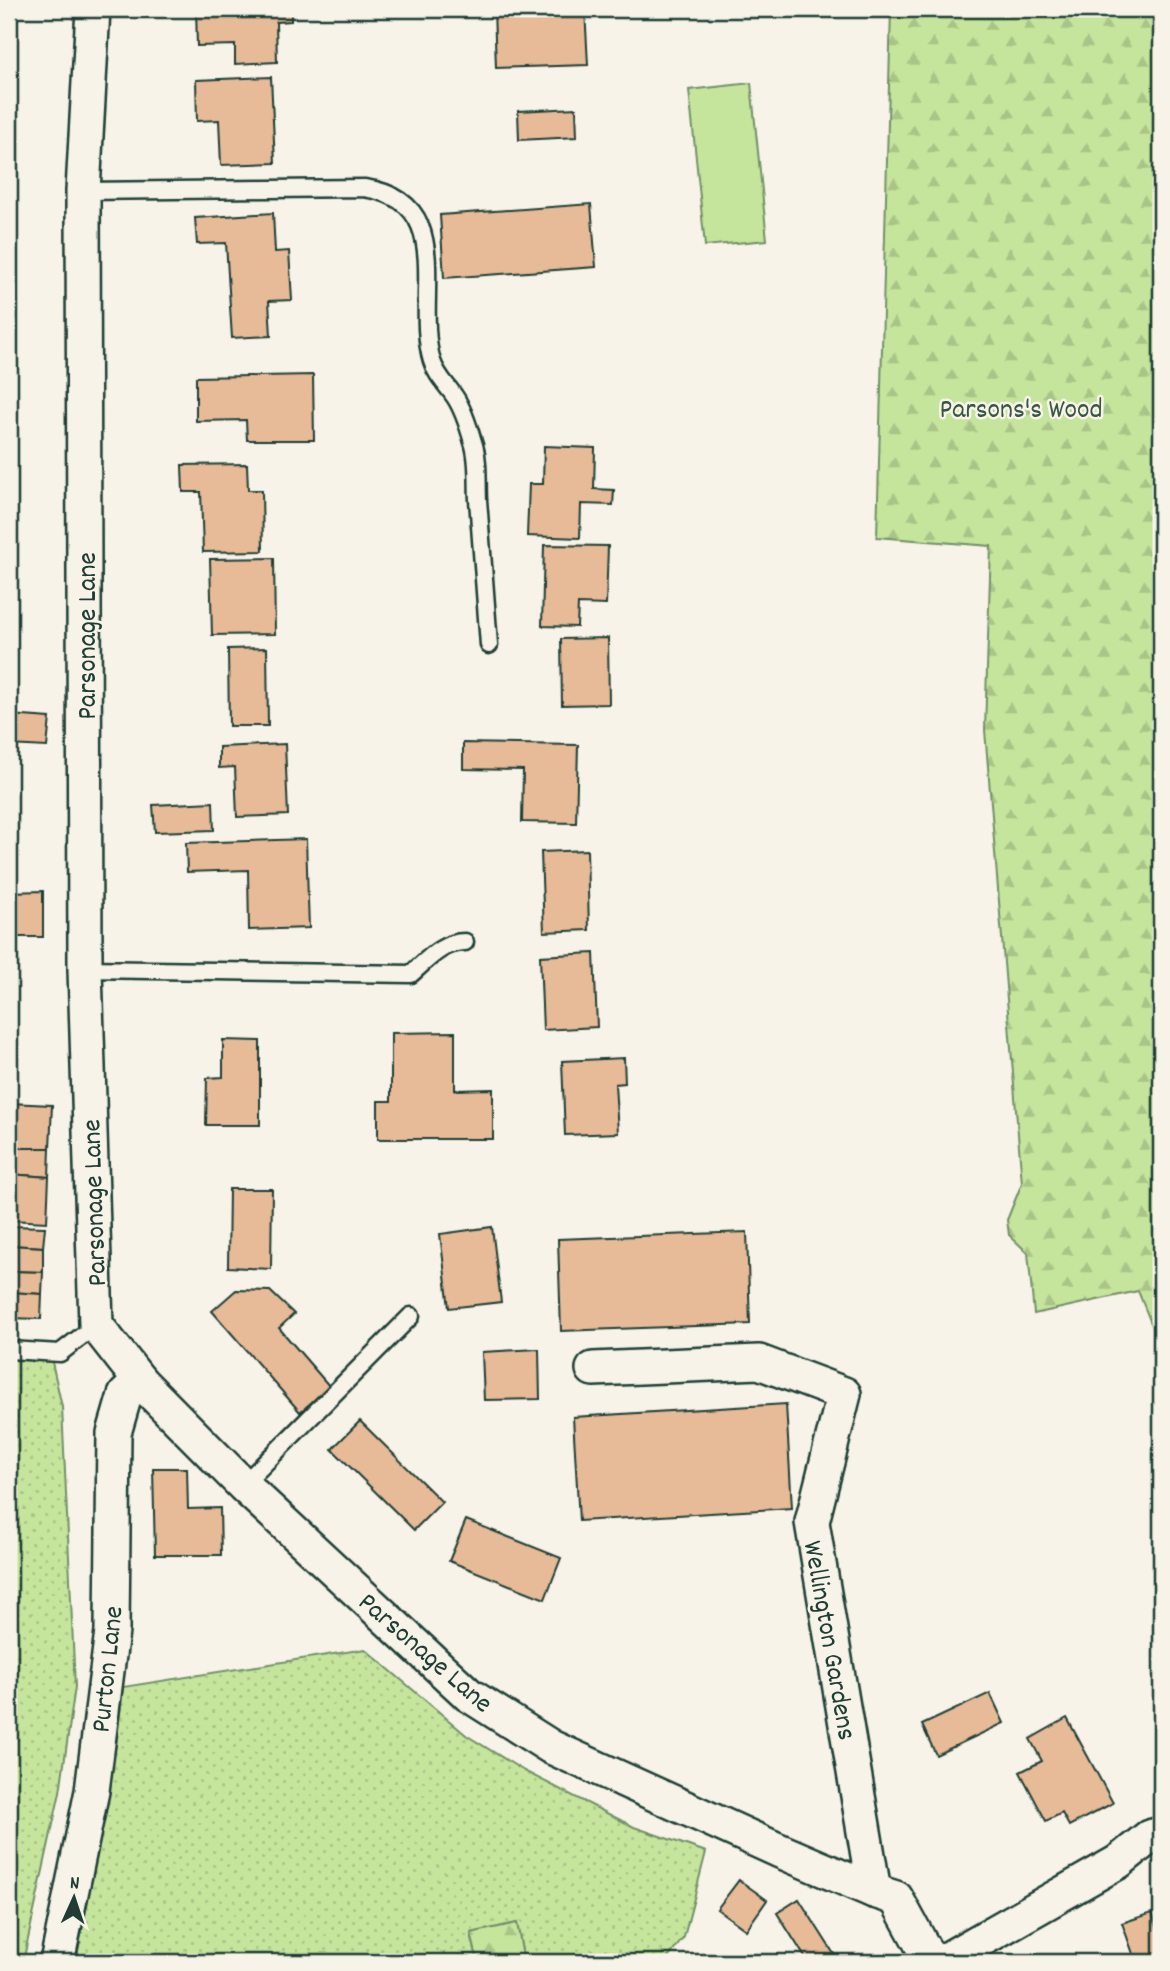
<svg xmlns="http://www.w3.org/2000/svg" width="1170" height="1971" viewBox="0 0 1170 1971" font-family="Dekko,sans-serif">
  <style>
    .grass { fill: url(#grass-dots); stroke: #729068; stroke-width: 2 }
    .forest { fill: url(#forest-firs); stroke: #729068; stroke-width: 2 }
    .garden { fill: #c5e49c; stroke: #729068; stroke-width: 2 }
    .building { fill: #e7bb97; stroke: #1f3d34; stroke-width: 2 }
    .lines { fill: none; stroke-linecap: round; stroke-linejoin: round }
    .service-casing { stroke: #1f3d34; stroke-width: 21 }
    .minor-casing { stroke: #1f3d34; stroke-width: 38 }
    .service { stroke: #f7f3e8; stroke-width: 16 }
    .minor { stroke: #f7f3e8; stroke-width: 33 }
    .labels { text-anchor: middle; stroke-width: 5; stroke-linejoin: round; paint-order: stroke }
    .park-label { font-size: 28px; fill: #385644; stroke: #f7f3e8 }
    .street-label { font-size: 28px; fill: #1f3d34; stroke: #f7f3e8 }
  </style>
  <defs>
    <pattern id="grass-dots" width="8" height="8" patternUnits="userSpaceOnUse" patternTransform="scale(1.75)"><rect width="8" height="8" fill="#c5e49c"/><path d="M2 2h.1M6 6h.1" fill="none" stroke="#a9c487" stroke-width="1.8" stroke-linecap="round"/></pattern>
    <pattern id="forest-firs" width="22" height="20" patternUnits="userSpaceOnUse" patternTransform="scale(1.75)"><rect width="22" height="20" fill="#c5e49c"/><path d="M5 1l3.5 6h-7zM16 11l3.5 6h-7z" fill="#a9c487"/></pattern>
  </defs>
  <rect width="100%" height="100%" fill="#f7f3e8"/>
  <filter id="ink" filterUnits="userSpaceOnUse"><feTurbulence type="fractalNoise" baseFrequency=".0143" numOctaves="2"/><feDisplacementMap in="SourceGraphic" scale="14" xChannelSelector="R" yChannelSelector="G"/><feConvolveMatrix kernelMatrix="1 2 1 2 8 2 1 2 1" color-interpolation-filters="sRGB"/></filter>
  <g filter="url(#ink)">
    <!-- grass -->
    <g class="grass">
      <polygon points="50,1353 62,1407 75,1687 60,1792 23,1962 9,1962 9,1360"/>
      <polygon points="365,1649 466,1735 524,1771 634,1827 706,1852 684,1937 665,1962 524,1962 517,1923 471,1933 478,1962 76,1962 117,1739 123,1687"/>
    </g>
    <!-- forest -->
    <g class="forest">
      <polygon points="891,9 1161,9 1161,1348 1138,1291 1034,1314 1028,1253 1009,1235 1007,1220 1022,1183 985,730 991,546 877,537"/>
      <polygon points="517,1923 524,1962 478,1962 471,1933"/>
    </g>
    <!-- garden -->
    <polygon class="garden" points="751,83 767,240 705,246 689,90"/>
    <!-- building -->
    <g class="building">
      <polygon points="196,9 291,9 291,21 276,22 277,62 235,64 235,45 197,46"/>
      <polygon points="494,9 585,9 588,65 496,68"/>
      <polygon points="271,77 275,163 221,165 219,120 197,121 196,80"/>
      <polygon points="576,108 577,137 519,140 518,111"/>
      <polygon points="591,204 596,267 444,278 440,215"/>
      <polygon points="273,213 275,252 289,251 292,300 269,301 271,336 232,338 226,243 197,244 195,218"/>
      <polygon points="313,375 314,440 247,440 246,420 196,421 196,377"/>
      <polygon points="544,446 595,448 594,489 614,490 613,505 581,504 580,538 527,536 529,484 543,484"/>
      <polygon points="247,464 248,490 262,490 263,551 203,552 201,492 183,492 182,465"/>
      <polygon points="544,545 608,546 606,605 578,604 577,627 542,626"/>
      <polygon points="274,558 275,634 212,635 210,559"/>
      <polygon points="9,594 12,594 9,645"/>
      <polygon points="608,638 609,704 562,705 561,639"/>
      <polygon points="267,648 268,726 229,726 228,649"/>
      <polygon points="9,715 50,718 47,747 9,745"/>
      <polygon points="463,743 578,745 576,823 522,822 523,770 463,769"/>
      <polygon points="285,744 288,815 237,817 235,767 219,768 219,747"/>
      <polygon points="213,802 214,830 155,832 153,805"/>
      <polygon points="306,839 309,928 249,930 248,870 187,872 186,843"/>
      <polygon points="587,850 589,930 544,932 541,852"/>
      <polygon points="43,891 43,937 9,937 9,892"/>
      <polygon points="594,953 597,1027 543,1030 540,956"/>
      <polygon points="455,1032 455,1090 493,1089 493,1139 378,1139 378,1101 391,1101 391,1033"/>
      <polygon points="223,1040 260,1041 260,1125 206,1125 207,1078 223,1077"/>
      <polygon points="624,1058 625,1083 615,1084 618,1133 565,1135 562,1061"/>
      <polygon points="9,1103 52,1105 50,1148 9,1148"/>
      <polygon points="9,1148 50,1148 49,1177 9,1174"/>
      <polygon points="9,1174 49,1177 47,1222 9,1220"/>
      <polygon points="229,1189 272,1189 271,1269 228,1267"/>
      <polygon points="9,1226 45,1227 43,1247 9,1245"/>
      <polygon points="492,1227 501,1302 449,1308 440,1234"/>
      <polygon points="747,1232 750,1324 561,1331 558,1239"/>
      <polygon points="9,1245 43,1247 43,1272 9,1271"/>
      <polygon points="9,1271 43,1272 42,1294 9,1292"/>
      <polygon points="236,1290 270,1291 294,1314 279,1328 330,1387 300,1412 212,1311"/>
      <polygon points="9,1292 42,1294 41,1319 9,1318"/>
      <polygon points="539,1349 540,1399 484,1400 482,1352"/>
      <polygon points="786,1404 792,1508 579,1521 573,1417"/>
      <polygon points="360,1421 442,1502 414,1530 332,1449"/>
      <polygon points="153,1468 187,1468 188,1509 220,1508 221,1555 155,1555"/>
      <polygon points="466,1520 561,1558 545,1599 449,1561"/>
      <polygon points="990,1693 1004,1723 936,1755 922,1725"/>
      <polygon points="1067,1718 1113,1803 1069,1826 1062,1813 1046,1821 1020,1772 1042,1761 1030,1739"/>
      <polygon points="739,1880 767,1900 746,1930 717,1909"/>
      <polygon points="799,1899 839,1962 808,1962 777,1913"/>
      <polygon points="1152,1913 1161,1939 1161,1962 1136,1962 1122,1923"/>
    </g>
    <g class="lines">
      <!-- service casing -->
      <g class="service-casing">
        <g id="service">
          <path d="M83,191L364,188C459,201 413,299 432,361C436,375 447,385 455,397C463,409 469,428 473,442C479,459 477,482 478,500C482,548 485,596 489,645"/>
          <path d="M85,969L411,974C427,960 442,942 465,942"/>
          <polyline points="9,1350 60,1353 96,1325"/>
          <polyline points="243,1485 411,1316"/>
        </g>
      </g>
      <!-- minor casing -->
      <g class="minor-casing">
        <g id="minor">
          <polyline points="93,9 83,191 85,969 96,1325 140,1381 243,1485 469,1695 551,1747 778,1850 874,1891 896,1898 931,1962"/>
          <polyline points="593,1369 759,1362 844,1394 812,1522 874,1891"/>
          <polyline points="57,1962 92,1791 112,1631 114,1433 125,1395 140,1381"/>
          <polyline points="942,1962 1118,1862 1149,1837 1161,1834"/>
        </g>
      </g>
      <!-- service -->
      <use href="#service" class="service"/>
      <!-- minor -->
      <use href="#minor" class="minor"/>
    </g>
  </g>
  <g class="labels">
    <!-- park labels -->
    <g class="park-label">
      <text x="1021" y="417">Parsons's Wood</text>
    </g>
    <!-- street labels -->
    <g class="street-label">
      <text transform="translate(85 636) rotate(-90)" y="10">Parsonage Lane</text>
      <text transform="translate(92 1203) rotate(-92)" y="10">Parsonage Lane</text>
      <text transform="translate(832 1640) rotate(80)" y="10">Wellington Gardens</text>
      <text transform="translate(427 1651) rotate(41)" y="10">Parsonage Lane</text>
      <text transform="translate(105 1669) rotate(-84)" y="10">Purton Lane</text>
    </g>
  </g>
  <!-- margin -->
  <rect width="1170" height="1971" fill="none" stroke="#f7f3e8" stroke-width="35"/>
  <rect x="18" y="18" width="1135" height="1936" fill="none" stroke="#1f3d34" stroke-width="2.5" filter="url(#ink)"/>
  <!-- north arrow -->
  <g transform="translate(74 1898) rotate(3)" stroke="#f7f3e8" stroke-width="5" paint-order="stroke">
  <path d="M0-5L12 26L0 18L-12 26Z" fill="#1f3d34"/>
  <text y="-10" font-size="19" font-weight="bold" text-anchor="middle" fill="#1f3d34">N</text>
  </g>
</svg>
